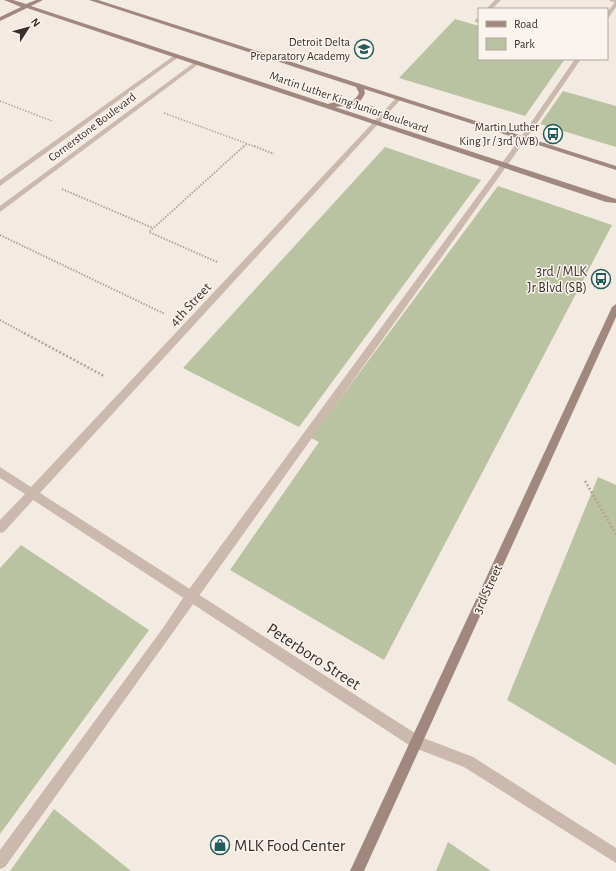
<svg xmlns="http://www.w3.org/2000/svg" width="616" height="871" viewBox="0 0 616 871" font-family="'Alegreya Sans',sans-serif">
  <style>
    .green { fill: #bac3a1 }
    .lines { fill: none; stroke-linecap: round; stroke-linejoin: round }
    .path-far2 { stroke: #b8a397; stroke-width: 1.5; stroke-dasharray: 1.5 1.5; stroke-linecap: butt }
    .path-far1 { stroke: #b8a397; stroke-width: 2; stroke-dasharray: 1.5 1.5; stroke-linecap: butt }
    .path { stroke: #b8a397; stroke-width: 2.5; stroke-dasharray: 2 2; stroke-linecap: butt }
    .lane { fill: #ccb9ad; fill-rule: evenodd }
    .street { fill: #ccb9ad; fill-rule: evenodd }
    .secondary { fill: #a0887e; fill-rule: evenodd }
    .labels { text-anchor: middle; stroke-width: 3; stroke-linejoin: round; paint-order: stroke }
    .far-poi-label { font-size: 12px; fill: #3a2f2c; stroke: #fbf4ee; text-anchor: end }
    .far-street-label { font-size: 12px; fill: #3a2f2c; stroke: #fbf4ee }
    .poi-label { font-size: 14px; fill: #3a2f2c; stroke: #fbf4ee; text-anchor: end }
    .street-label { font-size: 14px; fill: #3a2f2c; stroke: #fbf4ee }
    .near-street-label { font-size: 17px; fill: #3a2f2c; stroke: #fbf4ee }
    .near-poi-label { font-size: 17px; fill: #3a2f2c; stroke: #fbf4ee; text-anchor: start }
  </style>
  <rect width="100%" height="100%" fill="#f3eae2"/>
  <!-- green -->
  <g class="green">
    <polygon points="455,19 479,26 479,59 565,59 525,116 399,78"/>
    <polygon points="563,91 616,106 616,147 540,124"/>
    <polygon points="385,147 481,180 299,427 183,368"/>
    <polygon points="498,186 612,225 384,660 230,570 319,442 311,438"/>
    <polygon points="598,477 616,485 616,765 507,700"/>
    <polygon points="21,545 149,630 0,834 0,568"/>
    <polygon points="54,809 131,871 10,871"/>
    <polygon points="448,842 491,871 436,871"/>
  </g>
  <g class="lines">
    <!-- path-far2 -->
    <g class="path-far2">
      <polyline points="0,101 52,121"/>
      <polyline points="164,113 256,147"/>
      <polyline points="243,147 247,144"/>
    </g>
    <!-- path-far1 -->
    <g class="path-far1">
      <polyline points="254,146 274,154"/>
      <polyline points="62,189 153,228"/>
      <polyline points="0,235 165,314"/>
      <polyline points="217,262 149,232 244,146"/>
      <polyline points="0,320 26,334"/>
    </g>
    <!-- path -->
    <g class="path">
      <polyline points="24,333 104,376"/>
      <polyline points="585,481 616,534"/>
    </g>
    <!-- lane -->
    <g class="lane">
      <polygon points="616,1 616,7 609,17 607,18 607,12"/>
      <polygon points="575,59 581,59 526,139 5,867 0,869 0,850 163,628 187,592 521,137"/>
    </g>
    <!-- street -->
    <g class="street">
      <polygon points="495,0 501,0 492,9 486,9"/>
      <polygon points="609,0 616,0 616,3 610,1"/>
      <polygon points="479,17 479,22 475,22 475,20"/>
      <polygon points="175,55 180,56 0,186 0,180"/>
      <polygon points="195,62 200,63 0,212 0,206"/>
      <polygon points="397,97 402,98 40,493 421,737 473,757 616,848 616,863 464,767 412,747 33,500 4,532 0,533 0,520 25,494 0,478 0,467 31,487"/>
    </g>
    <!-- secondary -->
    <g class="secondary">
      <path d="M4,0H13L26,4L36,0H43L31,6L328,104C340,99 353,107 359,93L356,87L89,0H98L616,166V170L364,89L365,93C359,108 349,105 335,107L616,199V203L606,202L27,8L0,21V17L21,7Z"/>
      <polygon points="616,304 616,317 364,871 350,871 612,307"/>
    </g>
  </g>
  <!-- icons -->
  <defs>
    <g id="school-ring" transform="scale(1)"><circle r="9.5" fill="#fbf4ee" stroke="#215c5c" stroke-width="1.5"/><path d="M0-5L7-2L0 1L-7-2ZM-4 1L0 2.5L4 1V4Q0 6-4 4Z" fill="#215c5c"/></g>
    <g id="bus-ring" transform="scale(1)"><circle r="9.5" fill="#fbf4ee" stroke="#215c5c" stroke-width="1.5"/><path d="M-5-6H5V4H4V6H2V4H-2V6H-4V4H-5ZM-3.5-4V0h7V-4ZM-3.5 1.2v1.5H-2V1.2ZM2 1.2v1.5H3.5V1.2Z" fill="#215c5c"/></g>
    <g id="shop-ring" transform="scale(1)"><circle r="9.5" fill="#fbf4ee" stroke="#215c5c" stroke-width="1.5"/><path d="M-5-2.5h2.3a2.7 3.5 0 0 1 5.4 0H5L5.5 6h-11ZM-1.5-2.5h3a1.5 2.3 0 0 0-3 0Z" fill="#215c5c"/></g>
  </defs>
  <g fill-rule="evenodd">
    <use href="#school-ring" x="364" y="49"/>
    <use href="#bus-ring" x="553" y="134"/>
    <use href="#bus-ring" x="601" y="279"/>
    <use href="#shop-ring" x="220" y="845"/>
  </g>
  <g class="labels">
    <!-- far-poi labels -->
    <g class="far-poi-label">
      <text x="350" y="46">Detroit Delta<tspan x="350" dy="14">Preparatory Academy</tspan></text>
      <text x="539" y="131">Martin Luther<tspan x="539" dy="14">King Jr / 3rd (WB)</tspan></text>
    </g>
    <!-- far-street labels -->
    <g class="far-street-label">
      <text transform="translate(349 102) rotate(19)" y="4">Martin Luther King Junior Boulevard</text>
      <text transform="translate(92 127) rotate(-37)" y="4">Cornerstone Boulevard</text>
    </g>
    <!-- poi labels -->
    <g class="poi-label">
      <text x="587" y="276">3rd / MLK<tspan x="587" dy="16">Jr Blvd (SB)</tspan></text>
    </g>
    <!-- street labels -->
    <g class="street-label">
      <text transform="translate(190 304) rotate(-47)" y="5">4th Street</text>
      <text transform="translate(487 589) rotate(-65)" y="5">3rd Street</text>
    </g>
    <!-- near-street labels -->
    <g class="near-street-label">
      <text transform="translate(314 656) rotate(33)" y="6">Peterboro Street</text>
    </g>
    <!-- near-poi labels -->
    <g class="near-poi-label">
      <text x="234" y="851">MLK Food Center</text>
    </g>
  </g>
  <!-- legend -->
  <rect x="478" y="8" width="130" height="52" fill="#fbf4ee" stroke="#aea5a0"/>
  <rect x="486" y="21" width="20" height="6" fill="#a0887e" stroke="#aea5a0"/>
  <text x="514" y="28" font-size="12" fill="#3a2f2c">Road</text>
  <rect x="486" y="38" width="20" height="12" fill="#bac3a1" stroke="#aea5a0"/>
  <text x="514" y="48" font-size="12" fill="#3a2f2c">Park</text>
  <!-- north arrow -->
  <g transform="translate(28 28) rotate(54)" stroke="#fbf4ee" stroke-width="3" paint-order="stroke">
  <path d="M0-3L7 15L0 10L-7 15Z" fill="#3a2f2c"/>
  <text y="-6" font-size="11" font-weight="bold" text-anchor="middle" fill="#3a2f2c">N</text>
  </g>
</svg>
